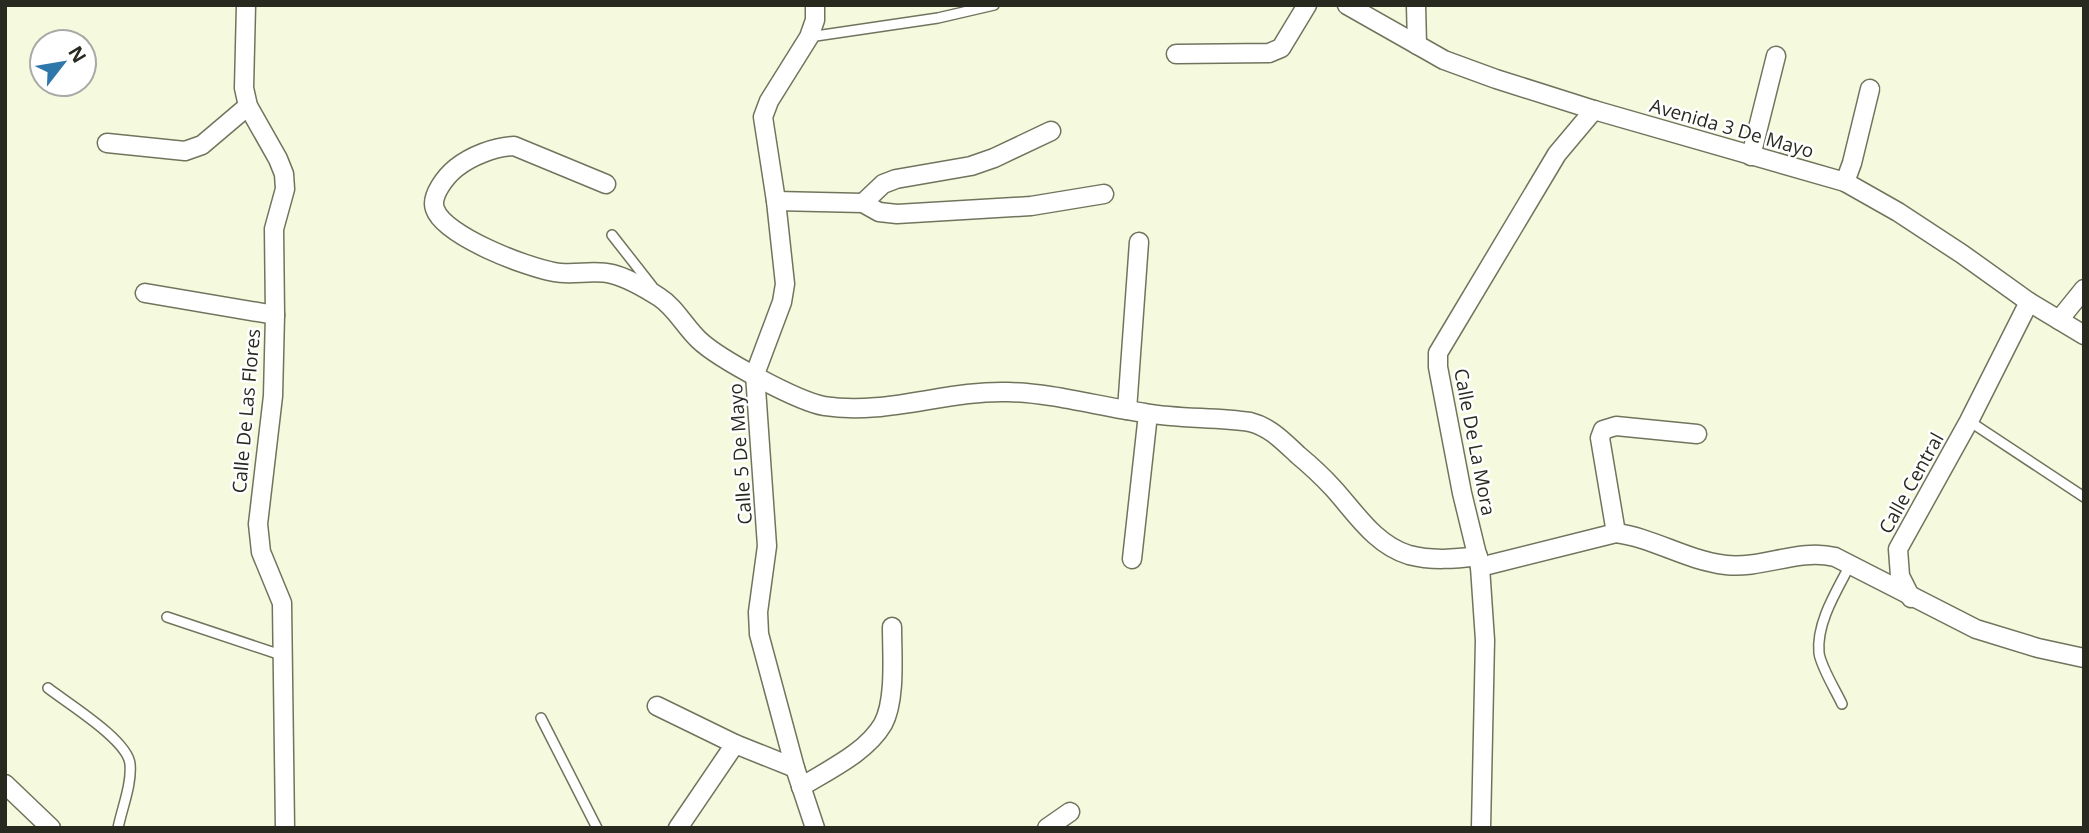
<svg xmlns="http://www.w3.org/2000/svg" width="2089" height="833" viewBox="0 0 2089 833" font-family="'Open Sans',sans-serif">
  <style>
    .lines { fill: none; stroke-linecap: round; stroke-linejoin: round }
    .service-casing { stroke: #71745d; stroke-width: 12 }
    .minor-casing { stroke: #71745d; stroke-width: 21 }
    .service { stroke: #fff; stroke-width: 9 }
    .minor { stroke: #fff; stroke-width: 18 }
    .labels { text-anchor: middle; stroke-width: 5; stroke-linejoin: round; paint-order: stroke }
    .street-label { font-size: 19px; fill: #282a20; stroke: #fff }
  </style>
  <rect width="100%" height="100%" fill="#f5f9de"/>
  <g class="lines">
    <!-- service casing -->
    <g class="service-casing">
      <g id="service">
        <polyline points="809,37 938,18 994,5"/>
        <polyline points="612,235 652,286"/>
        <polyline points="1969,421 2084,497"/>
        <polyline points="167,617 281,655"/>
        <path d="M48,688C67,703 128,740 130,764C132,784 122,808 118,828"/>
        <path d="M1842,704C1836,691 1821,667 1819,653C1816,623 1837,590 1850,565"/>
        <polyline points="541,718 597,828"/>
      </g>
    </g>
    <!-- minor casing -->
    <g class="minor-casing">
      <g id="minor">
        <polyline points="246,5 244,88 248,106 278,159 284,174 285,189 274,229 275,315 273,396 258,524 261,552 282,603 285,828"/>
        <polyline points="1347,5 1444,60 1496,79 1594,110 1845,182 1898,212 1962,254 2029,302 2084,335"/>
        <polyline points="1416,5 1417,45"/>
        <polyline points="1176,54 1269,53 1281,48 1307,5"/>
        <polyline points="107,143 185,151 202,145 248,106"/>
        <polyline points="1751,156 1776,56"/>
        <polyline points="1845,182 1852,163 1870,89"/>
        <path d="M606,184L514,146C494,147 471,156 456,168C446,176 430,196 435,209C444,236 526,267 554,272C573,276 593,269 612,274C628,278 645,288 659,297C675,307 685,327 699,340C719,359 797,401 824,406C885,416 947,390 1008,392C1053,393 1101,407 1145,413C1179,419 1215,417 1250,422C1270,427 1283,441 1298,455C1310,465 1322,476 1333,488C1355,512 1375,545 1409,555C1432,561 1455,559 1478,556"/>
        <polyline points="776,201 863,203 879,212 897,214 1031,206 1104,194"/>
        <polyline points="863,203 883,184 896,179 971,166 994,158 1051,131"/>
        <polyline points="145,293 275,315"/>
        <polyline points="2059,320 2084,289"/>
        <polyline points="1127,410 1139,242"/>
        <polyline points="1616,533 1600,438 1603,430 1616,426 1697,434"/>
        <polyline points="1132,559 1148,414"/>
        <path d="M1480,567L1616,533C1654,538 1685,560 1726,565C1763,569 1799,548 1835,557L1976,629L2038,648L2084,658"/>
        <polyline points="1911,598 1900,576 1898,549 1969,421 2029,302"/>
        <polyline points="657,706 735,744 795,768"/>
        <polyline points="5,784 51,828"/>
        <path d="M801,787C828,770 866,753 883,724C896,700 892,654 892,627"/>
        <polyline points="678,828 735,744"/>
        <polyline points="815,828 795,768 759,634 758,612 767,546 755,374 782,302 785,284 776,201 763,117 769,101 809,37 815,20 815,5"/>
        <polyline points="1047,828 1070,812"/>
        <polyline points="1481,828 1485,640 1480,567 1462,493 1438,367 1438,353 1557,154 1594,110"/>
      </g>
    </g>
    <!-- service -->
    <use href="#service" class="service"/>
    <!-- minor -->
    <use href="#minor" class="minor"/>
  </g>
  <g class="labels">
    <!-- street labels -->
    <g class="street-label">
      <text transform="translate(1732 128) rotate(16)" y="7">Avenida 3 De Mayo</text>
      <text transform="translate(246 411) rotate(-85)" y="7">Calle De Las Flores</text>
      <text transform="translate(1475 442) rotate(79)" y="7">Calle De La Mora</text>
      <text transform="translate(740 454) rotate(-94)" y="7">Calle 5 De Mayo</text>
      <text transform="translate(1911 483) rotate(-61)" y="7">Calle Central</text>
    </g>
  </g>
  <!-- border -->
  <rect width="2089" height="833" fill="none" stroke="#282a20" stroke-width="14"/>
  <!-- north arrow -->
  <g transform="translate(63 63) rotate(59)"><circle r="33" fill="#ffffff" stroke="#a9aaa6" stroke-width="2"/>
  <path d="M0-5L12 26L0 18L-12 26Z" fill="#2d77aa"/>
  <text y="-10" font-size="19" font-weight="bold" text-anchor="middle" fill="#282a20">N</text>
  </g>
</svg>
